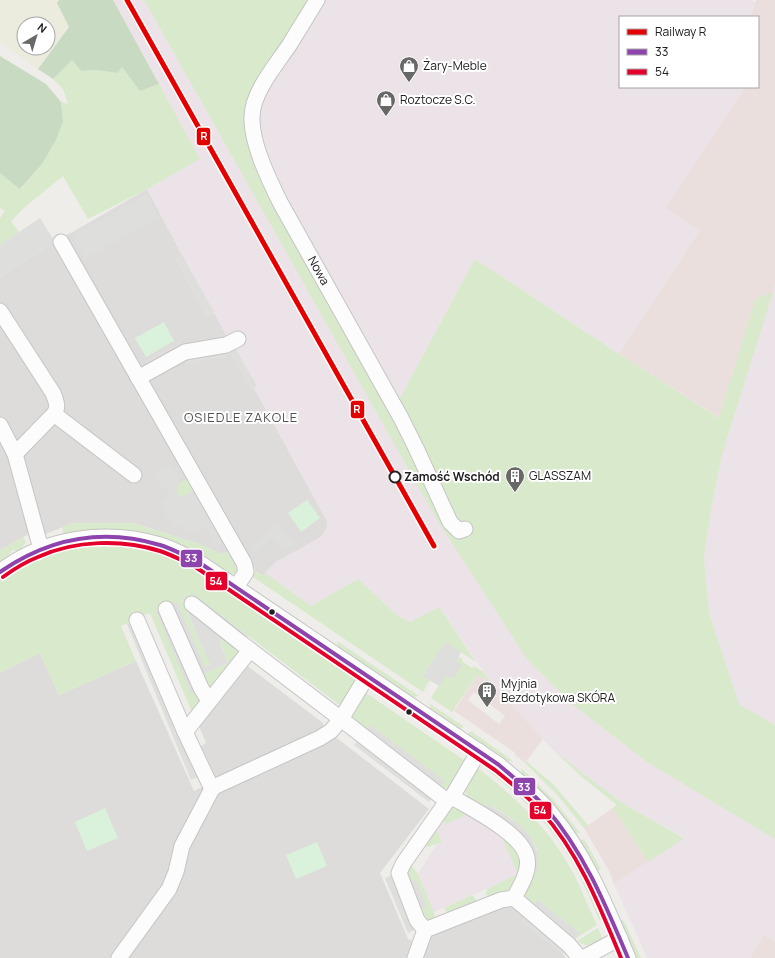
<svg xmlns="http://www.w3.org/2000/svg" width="775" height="958" viewBox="0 0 775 958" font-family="Manrope,sans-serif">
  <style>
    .residential { fill: #dddcdb }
    .commercial { fill: #ebdfdd; fill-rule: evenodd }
    .industrial { fill: #ebe3e7 }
    .farmland { fill: #ebecde; fill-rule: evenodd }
    .grass { fill: #d9e9cc }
    .forest { fill: #c9dac2 }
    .park { fill: #daf1dc }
    .parking { fill: #dededc }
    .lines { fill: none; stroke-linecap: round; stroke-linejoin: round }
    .minor-casing { stroke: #c5c5c4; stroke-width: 17 }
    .minor { stroke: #fcfcfc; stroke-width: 15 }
    .bus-1-casing { stroke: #fff; stroke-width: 7 }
    .bus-2-casing { stroke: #fff; stroke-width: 7 }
    .bus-1 { stroke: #8e44ad; stroke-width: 4 }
    .bus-2 { stroke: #e4002b; stroke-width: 4 }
    .rail-1-casing { stroke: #fff; stroke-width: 8 }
    .rail-1 { stroke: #e50000; stroke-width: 5 }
    .stop-dot { fill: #fff; stroke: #202020; stroke-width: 2 }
    .bus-dot { fill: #202020; stroke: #fff; stroke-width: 1.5 }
    .labels { text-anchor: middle; stroke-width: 4; stroke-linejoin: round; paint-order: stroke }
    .poi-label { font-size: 12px; fill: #202020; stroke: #fff; text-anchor: start }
    .street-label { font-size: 12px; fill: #202020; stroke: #fff }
    .stop-label { font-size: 12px; font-weight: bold; fill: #202020; stroke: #fff; text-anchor: start }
    .neighbourhood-label { font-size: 13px; letter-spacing: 1px; fill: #535353; stroke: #fff }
    .line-badge { stroke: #fff; stroke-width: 1.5 }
    .badge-label { font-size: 11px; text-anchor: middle; font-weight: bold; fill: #fff }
  </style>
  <rect width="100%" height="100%" fill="#eeedea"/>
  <!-- residential -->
  <g class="residential">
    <polygon points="147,189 182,255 176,259 207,316 214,312 254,388 327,521 327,527 321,537 282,559 278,560 262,576 255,570 242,546 231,551 221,554 197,543 133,523 73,523 46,534 41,529 23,537 0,550 0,277 55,242"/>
    <polygon points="40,653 59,695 136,661 194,791 217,780 201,746 206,743 199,726 246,665 323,723 325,729 429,809 380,873 408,939 413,941 429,938 439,932 503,906 510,906 516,909 525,916 522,921 563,954 566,958 0,958 0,673"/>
  </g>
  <!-- commercial -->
  <g class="commercial">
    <polygon points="756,0 775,0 775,285 773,292 755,299 720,418 619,354 699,231 665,208 745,87 758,87 758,17 751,17"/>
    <path d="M477,675L490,681L543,739L525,763L516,756L514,752L454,711ZM474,692L505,716L499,724L468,700Z"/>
    <polygon points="613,808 648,862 614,884 609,871 584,828"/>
    <polygon points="764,935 775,942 775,958 750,958"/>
  </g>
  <!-- industrial -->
  <g class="industrial">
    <polygon points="113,0 144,0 437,520 526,658 572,704 647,762 775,839 775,942 764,935 750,958 647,958 614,884 684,837 622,803 554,751 490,681 439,607 410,622 398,616 358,579 311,606 265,573 278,560 282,559 321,537 327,527 327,521 254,388 214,313 207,316 176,259 182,255 147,189 200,159"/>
    <polygon points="324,0 751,0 755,2 751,17 620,17 620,87 745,87 666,208 699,231 619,354 475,259 400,398 301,226 273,172 264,152 258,124 260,102"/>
    <polygon points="775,285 775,725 739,704 709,613 704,557 711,509 722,455"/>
    <polygon points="468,814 499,832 518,875 434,912 418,874 437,844 442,842 433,830 442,818"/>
  </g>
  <!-- farmland -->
  <path class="farmland" d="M0,0H59L57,3L69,27L38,69L0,42ZM24,24H48V48H24Z"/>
  <!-- grass -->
  <g class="grass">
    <polygon points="144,0 312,0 249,123 389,405 400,398 475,259 619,354 719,418 755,299 773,292 722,455 711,509 704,557 709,613 739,704 775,725 775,839 647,762 572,704 526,658 437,520"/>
    <polygon points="72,60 81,71 97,70 118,73 122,67 140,91 159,84 200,159 147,189 88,219 63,176 26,206 11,221 19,232 0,245 0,218 5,211 0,208 0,173 21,189 42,164 56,140 63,122 61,102 68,104 63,89 53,79"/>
    <path d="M186,480L190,481L196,489L180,498C175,489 175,483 186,480Z"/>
    <polygon points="73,523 133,523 197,543 221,554 231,551 240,565 238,572 233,574 228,573 198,555 64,535 62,527"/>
    <polygon points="23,537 26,542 20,551 12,550 6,559 0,563 0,550"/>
    <path d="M116,544C145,547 171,555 197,570L358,678L341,706L193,594L182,600L210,665L205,667L177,602L191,693L196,691L200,701L195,709L191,710L150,613L121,626L136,661L59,695L40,653L0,673V582L7,576L48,554L60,550L85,545Z"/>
    <polygon points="255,570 261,576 265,573 311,606 358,579 398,616 410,622 439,607 476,662 445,642 423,676 430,680 423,692 250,575"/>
    <polygon points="222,640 225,640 242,653 213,689 209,688 201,675 228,663 220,642"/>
    <polygon points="337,641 419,696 412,698 340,649 338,646"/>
    <polygon points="459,657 463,659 462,661 472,668 474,666 483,672 490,681 477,675 452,712 431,698 444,678 446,676 453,679 458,663 456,661 457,658"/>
    <polygon points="366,693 464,760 451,787 447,789 440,787 444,781 370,725 366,730 351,717 363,694"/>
    <polygon points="429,703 463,726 461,731 431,710"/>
    <polygon points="471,731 513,761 506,762 467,735"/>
    <polygon points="554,751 622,803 684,838 648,862 613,808 617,805 583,778"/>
    <polygon points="526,761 553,784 588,825 584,828 559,797 525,763"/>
    <path d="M480,764H484L510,782L545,817L573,856L604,920H599C589,896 579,871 564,849C542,815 511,788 480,764Z"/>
    <path d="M475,766C513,795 548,827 571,869C581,887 588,907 597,925L575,939L580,933L538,900L533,907L524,897L523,894L537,849C526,825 509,817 488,804L482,809L467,797L464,785Z"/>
    <polygon points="521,768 554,800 580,833 575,834 522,775"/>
    <polygon points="453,807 455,807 468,814 446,824 442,818 451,808"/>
    <polygon points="433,830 438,833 442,842 428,847 425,844"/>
    <path d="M499,832C508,839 518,847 521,858C524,866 517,884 510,889C505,893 496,897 490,898L486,894L487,889L518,874Z"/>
    <polygon points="584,839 601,869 598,870 595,869 580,843 581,840"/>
    <polygon points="410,863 418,874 434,912 435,919 429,921 421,914 419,910 427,906 416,880 407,883 405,875"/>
    <polygon points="472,895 476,899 476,903 449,915 444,908"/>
    <polygon points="620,920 624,921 641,958 636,958"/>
    <path d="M598,928L603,940C591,946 589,948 577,941Z"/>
  </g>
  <!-- forest -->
  <g class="forest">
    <polygon points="59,0 113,0 159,84 140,91 122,67 118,73 97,70 81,71 72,60 53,79 38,69 69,27 57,3"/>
    <polygon points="0,56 46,84 61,102 63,122 56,140 42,164 20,189 0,173"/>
  </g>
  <!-- park -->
  <g class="park">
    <polygon points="164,322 174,341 146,357 135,338"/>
    <polygon points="307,500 320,518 301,532 288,513"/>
    <polygon points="105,808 118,838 87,851 75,822"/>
    <polygon points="317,842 327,866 296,879 286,855"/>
  </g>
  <!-- parking -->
  <g class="parking">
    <polygon points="146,194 159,217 85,259 72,236"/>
    <polygon points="40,218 55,242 0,277 0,245"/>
    <polygon points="182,255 214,312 207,316 176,259"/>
    <polygon points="182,339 183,348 146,368 146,360"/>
    <polygon points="234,346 257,386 251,390 228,350"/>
    <polygon points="224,349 228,356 198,362 188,365 181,360"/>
    <polygon points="170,465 180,482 176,490 180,498 196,489 227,542 218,548 205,527 188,536 181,525 174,529 159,503 170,496 165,487 162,488 153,474"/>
    <polygon points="275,523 294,543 285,552 272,539 257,553 251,547"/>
    <polygon points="193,594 248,636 237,648 225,640 220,641 221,646 228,663 201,675 201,688 191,694 156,611 177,602 205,667 210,665 182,599"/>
    <polygon points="137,620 205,774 191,780 127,624"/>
    <polygon points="445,642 461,652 456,661 462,665 453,679 446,676 439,686 423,676"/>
    <polygon points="370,725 445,781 429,802 354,745"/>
    <polygon points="488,804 519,824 530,836 538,853 538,871 532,870 482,809"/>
    <polygon points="393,875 416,929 408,933 385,878"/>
    <polygon points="416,880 427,906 419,910 407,883"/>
    <polygon points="538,900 580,933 563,954 522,921"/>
  </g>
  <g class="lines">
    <!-- minor casing -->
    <g class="minor-casing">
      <g id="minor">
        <path id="s1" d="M317,0C308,15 299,29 290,44C277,64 252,92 252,117C251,143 269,180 281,204L401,418L416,448L450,522L459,531L465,529"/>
        <polyline points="61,242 244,563 246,572 236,587"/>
        <path d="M0,311L53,393C56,401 59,407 54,414L15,454"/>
        <polyline points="138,378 185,352 226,345 238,339"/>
        <polyline points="54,414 134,475"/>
        <polyline points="0,425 15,454 41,549"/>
        <path d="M0,572C44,537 107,529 160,545C173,549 185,556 197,561L499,765C518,781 537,796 552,815C587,857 607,909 628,958"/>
        <polyline points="192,604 241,643 341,719 367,676"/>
        <polyline points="166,609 201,688 209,701"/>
        <polyline points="137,620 185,732 212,789"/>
        <polyline points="185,732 250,650"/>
        <polyline points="452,797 479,751"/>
        <polyline points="514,898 569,945 580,958"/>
        <polyline points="119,958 169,889 176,872 182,846 212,789 216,786 320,738 331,731 341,719 447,801 403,864 399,873 417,920 425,930"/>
        <path d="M415,958L425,930L501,900L514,898C520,887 530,871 527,858C523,834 472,809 452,797L447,801"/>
        <polyline points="583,958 620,938"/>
      </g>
    </g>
    <!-- minor -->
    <use href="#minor" class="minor"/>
    <!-- bus-1 casing -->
    <g class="bus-1-casing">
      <path id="bus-1" d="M0,572C49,538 103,528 160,545C173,549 185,556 197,561L499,765C515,779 532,792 546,808C584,852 606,906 628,958"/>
    </g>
    <!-- bus-2 casing -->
    <g class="bus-2-casing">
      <path id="bus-2" d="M3,577C14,569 25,562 38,557C75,540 122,539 160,551C172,555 183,561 194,566L495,770C511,783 527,796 541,811C579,853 600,907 621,958"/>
    </g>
    <!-- bus-1 -->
    <use href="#bus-1" class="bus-1"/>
    <!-- bus-2 -->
    <use href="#bus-2" class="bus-2"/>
    <!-- rail-1 casing -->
    <g class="rail-1-casing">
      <polyline id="rail-1" points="127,0 434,546"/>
    </g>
    <!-- rail-1 -->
    <use href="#rail-1" class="rail-1"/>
  </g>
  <!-- icons -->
  <defs>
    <g id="shop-pin" transform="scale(1)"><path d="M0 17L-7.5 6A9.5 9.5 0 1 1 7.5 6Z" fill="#686867" stroke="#fff"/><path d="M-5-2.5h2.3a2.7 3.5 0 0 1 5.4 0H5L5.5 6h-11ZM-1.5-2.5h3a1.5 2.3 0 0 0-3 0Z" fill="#fff"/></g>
    <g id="building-pin" transform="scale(1)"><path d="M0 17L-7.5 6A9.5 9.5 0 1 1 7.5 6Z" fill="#686867" stroke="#fff"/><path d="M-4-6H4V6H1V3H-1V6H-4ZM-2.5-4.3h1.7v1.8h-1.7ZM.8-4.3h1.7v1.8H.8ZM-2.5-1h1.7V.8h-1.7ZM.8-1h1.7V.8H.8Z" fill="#fff"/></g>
  </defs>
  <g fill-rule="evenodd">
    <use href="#shop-pin" x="409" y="66"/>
    <use href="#shop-pin" x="386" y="100"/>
    <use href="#building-pin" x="515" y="476"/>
    <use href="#building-pin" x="487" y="691"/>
  </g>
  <!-- markers -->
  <circle class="stop-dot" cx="395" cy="477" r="5.5"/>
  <g class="bus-dot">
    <circle cx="272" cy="612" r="3.5"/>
    <circle cx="409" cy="712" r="3.5"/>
  </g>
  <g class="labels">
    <!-- poi labels -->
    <g class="poi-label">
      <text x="423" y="70">Żary-Meble</text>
      <text x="400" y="104">Roztocze S.C.</text>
      <text x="529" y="480">GLASSZAM</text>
      <text x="501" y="688">Myjnia<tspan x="501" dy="14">Bezdotykowa SKÓRA</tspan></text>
    </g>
    <!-- street labels -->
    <g class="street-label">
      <text dy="4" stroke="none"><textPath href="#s1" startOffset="304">Nowa</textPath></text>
    </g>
    <!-- stop labels -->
    <g class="stop-label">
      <text x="404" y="481">Zamość Wschód</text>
    </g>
    <!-- neighbourhood labels -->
    <g class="neighbourhood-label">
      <text x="241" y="422">OSIEDLE ZAKOLE</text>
    </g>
  </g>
  <g class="line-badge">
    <rect x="196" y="127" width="15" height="19" rx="4" fill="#e50000"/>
    <rect x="350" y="400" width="15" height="19" rx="4" fill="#e50000"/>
    <rect x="180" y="549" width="23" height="19" rx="4" fill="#8e44ad"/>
    <rect x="205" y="571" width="23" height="20" rx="4" fill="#e4002b"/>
    <rect x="513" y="777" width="23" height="19" rx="4" fill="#8e44ad"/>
    <rect x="529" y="801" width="23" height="19" rx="4" fill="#e4002b"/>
  </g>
  <g class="badge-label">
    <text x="204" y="140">R</text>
    <text x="357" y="413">R</text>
    <text x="191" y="562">33</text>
    <text x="216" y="585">54</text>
    <text x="524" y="791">33</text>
    <text x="540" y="814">54</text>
  </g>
  <!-- legend -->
  <rect x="619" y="16" width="140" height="72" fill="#ffffff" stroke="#a6a6a6"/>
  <rect x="627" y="29" width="20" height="6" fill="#e50000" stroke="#a6a6a6"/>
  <text x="655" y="36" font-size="12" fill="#202020">Railway R</text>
  <rect x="627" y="49" width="20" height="6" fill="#8e44ad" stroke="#a6a6a6"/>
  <text x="655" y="56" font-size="12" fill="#202020">33</text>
  <rect x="627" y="69" width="20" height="6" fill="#e4002b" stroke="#a6a6a6"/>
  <text x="655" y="76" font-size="12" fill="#202020">54</text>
  <!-- north arrow -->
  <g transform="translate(36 36) rotate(38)"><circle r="19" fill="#ffffff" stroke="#a6a6a6"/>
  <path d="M0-3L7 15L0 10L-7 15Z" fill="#686867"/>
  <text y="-6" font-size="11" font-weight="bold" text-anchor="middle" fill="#202020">N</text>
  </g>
</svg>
